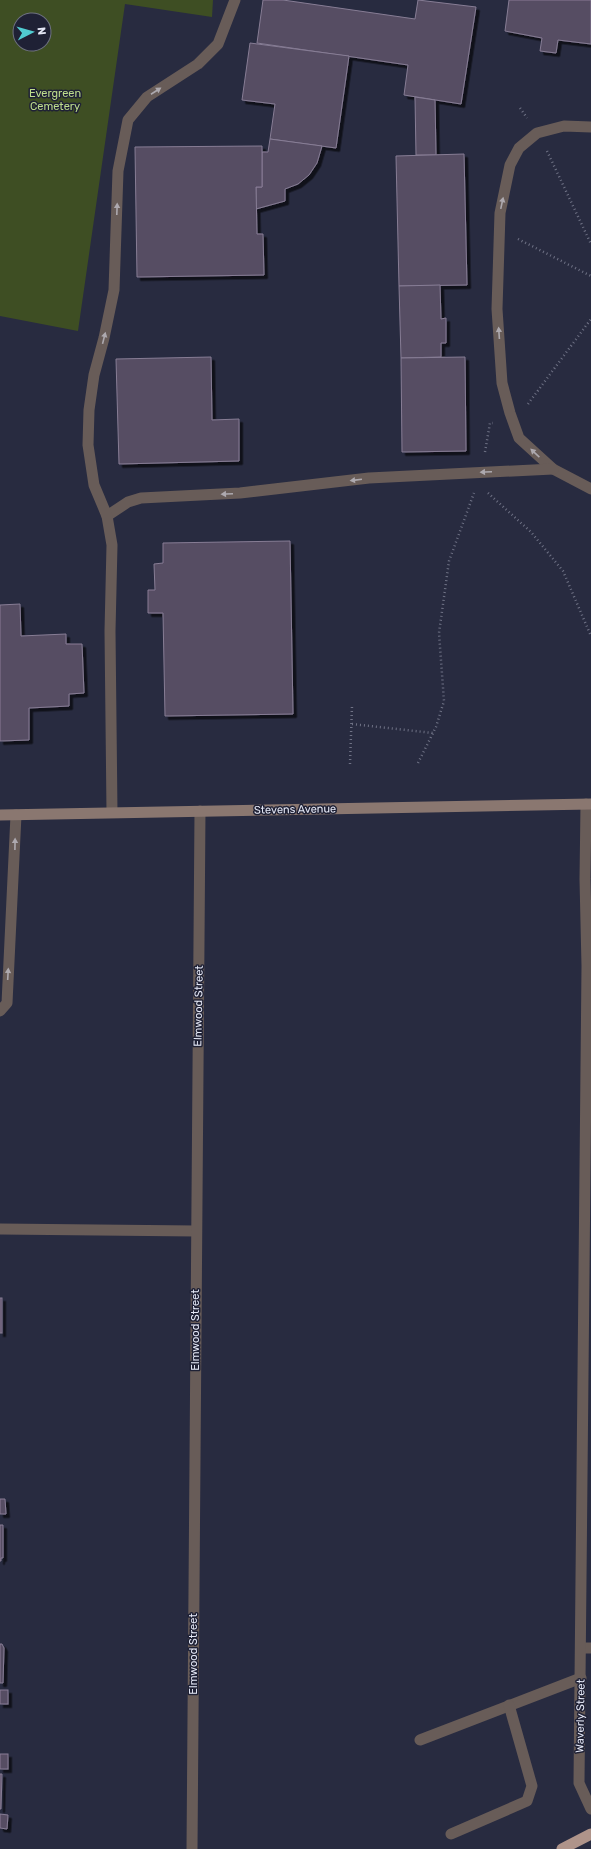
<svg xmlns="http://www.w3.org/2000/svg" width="591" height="1849" viewBox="0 0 591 1849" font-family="Rubik,sans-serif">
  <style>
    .green { fill: #3e4e23; fill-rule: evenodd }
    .building { fill: #564d63; stroke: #877d95; filter: url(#shadow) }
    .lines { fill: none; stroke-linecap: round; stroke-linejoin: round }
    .path { stroke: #6f7285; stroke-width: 2.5; stroke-dasharray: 1 3; stroke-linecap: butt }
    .service { stroke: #685c58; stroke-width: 11 }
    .minor { stroke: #685c58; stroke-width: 11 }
    .secondary { stroke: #8a7770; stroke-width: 11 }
    .trunk { stroke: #af948a; stroke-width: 11 }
    .oneway { fill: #ada9af }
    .labels { text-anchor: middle; stroke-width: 3; stroke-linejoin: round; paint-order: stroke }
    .park-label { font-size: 11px; fill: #bedd8c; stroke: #1f2135 }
    .street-label { font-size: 11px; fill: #e5e8f6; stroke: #1f2135 }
  </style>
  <defs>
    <filter id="shadow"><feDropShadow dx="3.5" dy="3.5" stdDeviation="0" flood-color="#0009"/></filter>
  </defs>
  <rect width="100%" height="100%" fill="#282b40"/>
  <!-- green -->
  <path class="green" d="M0,0H213L212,17L125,4L78,331L0,316ZM20,20H44V44H20Z"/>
  <!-- building -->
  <g class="building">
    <polygon points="263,0 283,0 415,19 418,0 476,7 461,104 404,95 408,65 257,43"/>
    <polygon points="509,0 591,0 591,44 558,40 556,53 540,51 542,38 505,31"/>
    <polygon points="250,43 349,56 336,148 270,139 275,104 242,100"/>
    <polygon points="415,97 435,100 436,155 416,155"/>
    <polygon points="270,139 322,146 317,163 309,175 298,184 285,189 285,201 256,209 256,187 262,187 262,152 268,152"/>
    <polygon points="262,146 262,187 256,187 257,234 263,234 264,275 137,277 135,147"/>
    <polygon points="464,154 467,285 399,286 396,156"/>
    <polygon points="440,285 441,319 446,318 446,343 441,343 441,357 401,358 399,286"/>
    <polygon points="211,357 212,420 239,419 239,461 119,464 116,359"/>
    <polygon points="465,357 466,451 402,452 401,358"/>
    <polygon points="290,541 293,714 165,716 163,613 148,613 148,590 155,590 154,564 163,563 163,543"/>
    <polygon points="20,604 21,636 66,634 66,644 82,644 84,693 69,694 69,706 29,708 29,740 0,741 0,605"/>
    <rect x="0" y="1298" width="2" height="35"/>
    <polygon points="0,1499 5,1499 6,1514 0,1514"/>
    <polygon points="0,1525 3,1525 3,1558 1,1558 1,1561 0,1561"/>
    <polygon points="0,1644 2,1644 4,1648 3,1683 0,1683"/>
    <rect x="0" y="1690" width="8" height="14"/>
    <rect x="0" y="1754" width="8" height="15"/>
    <polygon points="0,1774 2,1774 1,1809 0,1809"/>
    <polygon points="0,1814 8,1815 7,1829 0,1828"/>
  </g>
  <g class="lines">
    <!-- path -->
    <g class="path">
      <polyline points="520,108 527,118"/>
      <polyline points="547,151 591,244"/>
      <polyline points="518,239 591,276"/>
      <polyline points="528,404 591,319"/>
      <polyline points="485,452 490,423 493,423"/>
      <polyline points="488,493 531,532 563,571 591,636"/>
      <polyline points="352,724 433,733"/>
      <polyline points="418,763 436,727 444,701 439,633 449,561 474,493"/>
      <polyline points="350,764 352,706"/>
    </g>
    <!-- service -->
    <g class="service">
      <polyline points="591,127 564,126 537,133 519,148 510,165 500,213 497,309 502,383 510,413 519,438 553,469 591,489"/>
      <polyline points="107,516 128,502 141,498 240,493 369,478 553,469"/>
      <polyline points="112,812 110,631 112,545 107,516 94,485 88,445 89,410 94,375 104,338 114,290 118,171 128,120 147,97 198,64 218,44 235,0"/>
      <polyline points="0,1011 7,1003 16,815"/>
      <polyline points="0,1229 196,1231"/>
      <polyline points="582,1648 591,1648"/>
      <polyline points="420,1740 581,1678"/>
      <polyline points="451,1834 527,1801 532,1786 509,1705"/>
    </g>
    <!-- minor -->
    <g class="minor">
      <polyline points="586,804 585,879 587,966 579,1783 591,1809"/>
      <polyline points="192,1849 200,811"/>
    </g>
    <!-- secondary -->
    <polyline class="secondary" points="0,815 591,804"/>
    <!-- trunk -->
    <polyline class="trunk" points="562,1849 591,1834"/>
  </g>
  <!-- one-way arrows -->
  <defs><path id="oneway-solid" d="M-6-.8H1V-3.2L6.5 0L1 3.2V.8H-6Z"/></defs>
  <g class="oneway">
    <use href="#oneway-solid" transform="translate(156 91) rotate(-33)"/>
    <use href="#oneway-solid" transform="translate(502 203) rotate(-78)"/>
    <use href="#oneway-solid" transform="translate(117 209) rotate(-88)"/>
    <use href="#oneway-solid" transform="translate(499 333) rotate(-94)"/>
    <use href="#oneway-solid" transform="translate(104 338) rotate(-76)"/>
    <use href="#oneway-solid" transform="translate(535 453) rotate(-137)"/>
    <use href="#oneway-solid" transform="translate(486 472) rotate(177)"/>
    <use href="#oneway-solid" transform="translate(356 480) rotate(173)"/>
    <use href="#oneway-solid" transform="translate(227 494) rotate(177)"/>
    <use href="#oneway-solid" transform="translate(15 844) rotate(-89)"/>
    <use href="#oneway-solid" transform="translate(8 974) rotate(-87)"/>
  </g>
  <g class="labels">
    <!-- park labels -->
    <g class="park-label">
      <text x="55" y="97">Evergreen<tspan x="55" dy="13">Cemetery</tspan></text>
    </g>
    <!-- street labels -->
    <g class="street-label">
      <text transform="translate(295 809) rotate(-1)" y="4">Stevens Avenue</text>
      <text transform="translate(198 1006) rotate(-89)" y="4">Elmwood Street</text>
      <text transform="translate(195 1330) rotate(-90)" y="4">Elmwood Street</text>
      <text transform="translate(193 1654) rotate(-90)" y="4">Elmwood Street</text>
      <text transform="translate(580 1716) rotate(-89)" y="4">Waverly Street</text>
    </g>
  </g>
  <!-- north arrow -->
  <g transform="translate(32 32) rotate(84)"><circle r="19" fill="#1f2135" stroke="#6e7182"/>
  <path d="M0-3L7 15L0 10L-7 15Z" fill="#51ccd1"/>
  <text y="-6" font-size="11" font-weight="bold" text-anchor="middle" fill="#e5e8f6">N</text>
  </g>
</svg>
